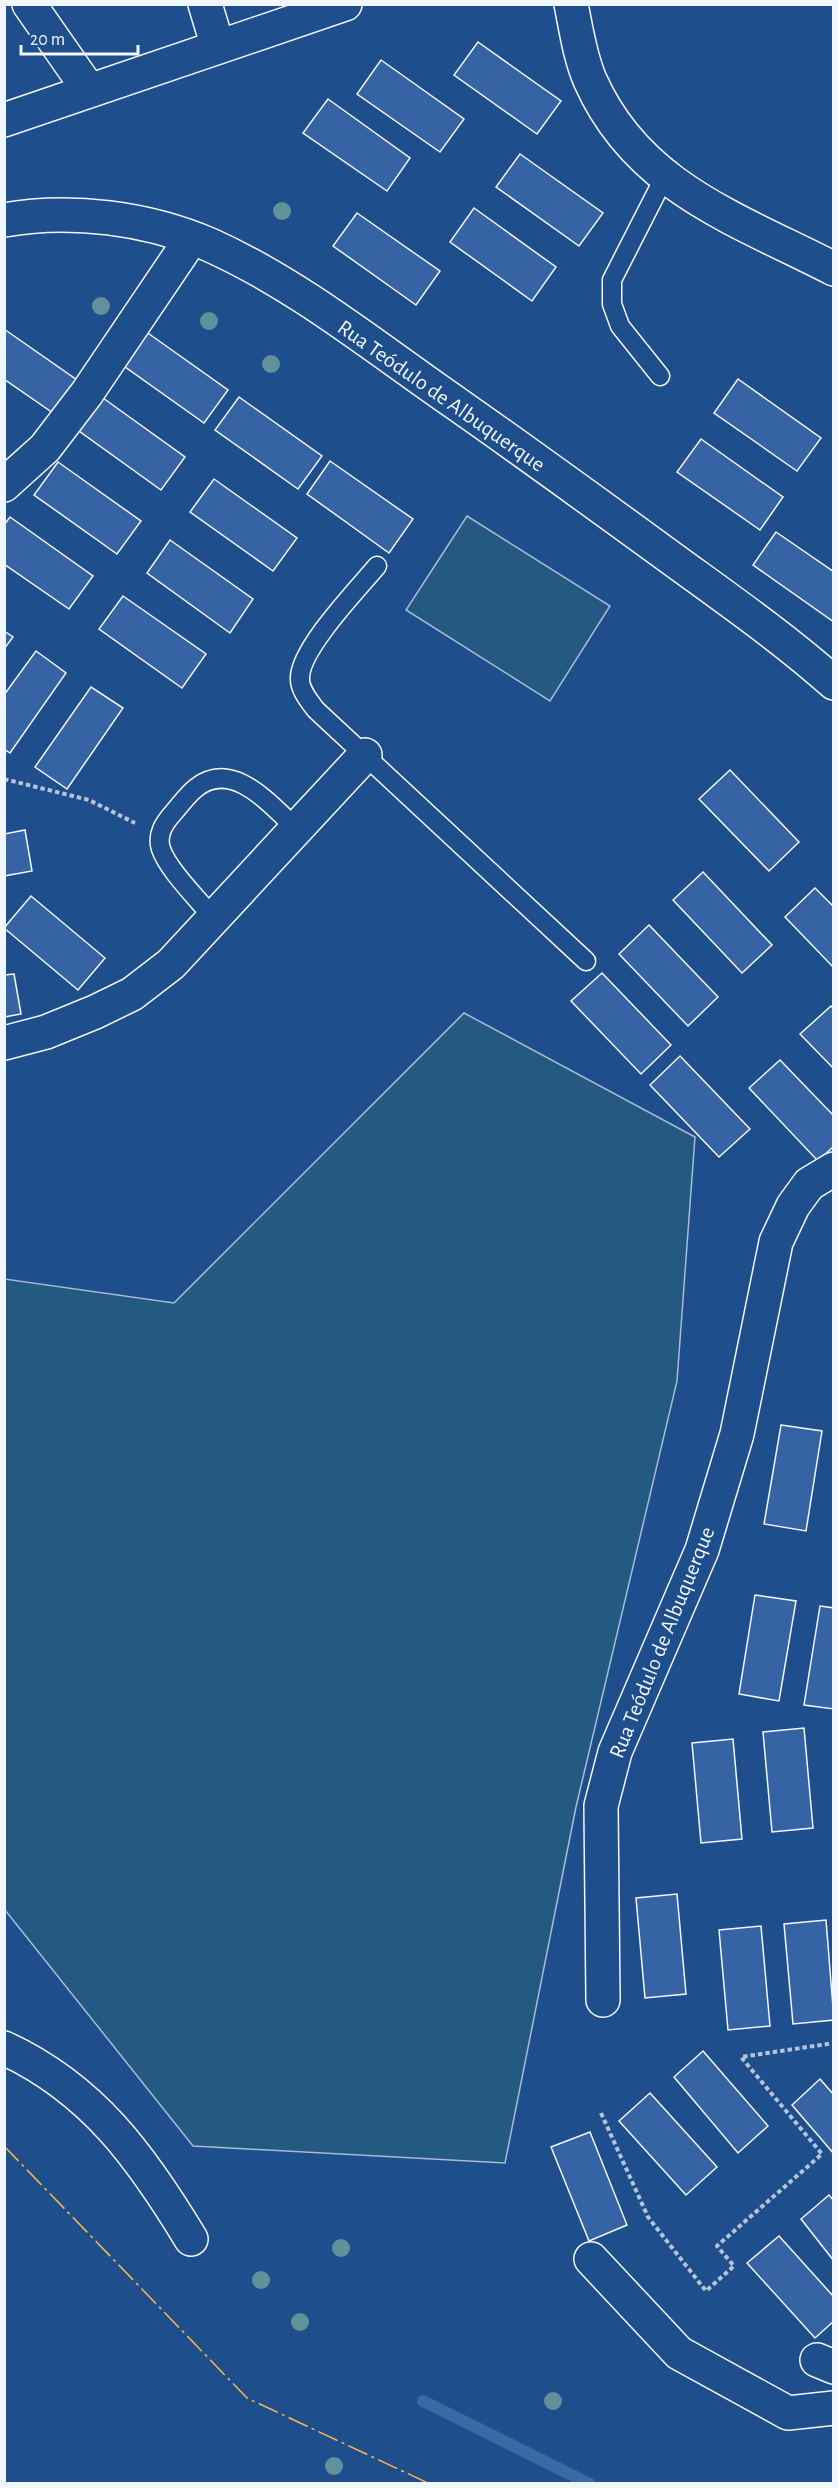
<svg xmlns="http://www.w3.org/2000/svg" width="838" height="2488" viewBox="0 0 838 2488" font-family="'Alegreya Sans',sans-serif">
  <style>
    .green { fill: #245a82; stroke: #a8bbd7; stroke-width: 1.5 }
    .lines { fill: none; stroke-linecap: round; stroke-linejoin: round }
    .stream { stroke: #3b69a3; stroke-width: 12 }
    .building { fill: #3563a3; stroke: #f2f6ff; stroke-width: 1.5 }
    .service-casing { stroke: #f2f6ff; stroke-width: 21 }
    .minor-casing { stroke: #f2f6ff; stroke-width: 36 }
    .tertiary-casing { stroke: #f2f6ff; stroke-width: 36 }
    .path { stroke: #b3c4dc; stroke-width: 4; stroke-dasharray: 4.5 3; stroke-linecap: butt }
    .service { stroke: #1f4e8c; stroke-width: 18 }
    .minor { stroke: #1f4e8c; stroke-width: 33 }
    .tertiary { stroke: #1f4e8c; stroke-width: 33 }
    .power { stroke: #ffb74d; stroke-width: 1.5; stroke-dasharray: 21 4.5 3 4.5; stroke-linecap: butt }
    .tree { fill: #61919a }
    .labels { text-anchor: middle; stroke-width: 4.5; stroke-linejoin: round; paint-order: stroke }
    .street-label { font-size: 22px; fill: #f2f6ff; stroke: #1f4e8c }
  </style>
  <rect width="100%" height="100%" fill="#1f4e8c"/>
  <!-- green -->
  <g class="green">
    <polygon points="467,516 610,606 550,701 406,610"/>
    <polygon points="464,1013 695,1137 677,1381 576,1807 505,2163 193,2146 5,1910 5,1279 174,1303"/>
  </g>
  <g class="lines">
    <!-- stream -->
    <polyline class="stream" points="423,2401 590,2484"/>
  </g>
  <!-- building -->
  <g class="building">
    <polygon points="478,42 561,101 537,134 454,75"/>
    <polygon points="381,60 464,119 440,152 357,94"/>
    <polygon points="328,99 410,158 387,191 303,133"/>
    <polygon points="520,154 603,213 579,246 496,187"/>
    <polygon points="474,208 556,267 532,301 450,242"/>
    <polygon points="357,213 440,271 416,305 333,246"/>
    <polygon points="4,329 77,380 53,413 4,379"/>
    <polygon points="145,331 228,390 204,423 121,364"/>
    <polygon points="738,379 821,438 797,471 714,413"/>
    <polygon points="239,397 322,456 298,489 215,430"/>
    <polygon points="103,398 185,457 161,490 79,431"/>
    <polygon points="701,439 783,497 760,530 677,472"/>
    <polygon points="330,461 413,519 389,553 307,494"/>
    <polygon points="58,462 141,521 117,554 34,495"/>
    <polygon points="214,479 297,538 273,571 190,512"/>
    <polygon points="10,517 93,576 69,609 4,564 4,525"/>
    <polygon points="776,532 834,572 834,622 753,565"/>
    <polygon points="170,540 253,599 230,633 147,573"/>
    <polygon points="123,596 206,654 182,688 99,629"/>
    <polygon points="4,631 13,637 4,649"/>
    <polygon points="36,651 66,673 10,753 4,749 4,695"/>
    <polygon points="91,687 123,708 67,789 35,767"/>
    <polygon points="730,770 799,842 769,871 699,799"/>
    <polygon points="25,830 32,871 4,876 4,834"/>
    <polygon points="703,872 772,945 742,973 673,900"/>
    <polygon points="815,888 834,907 834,968 785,917"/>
    <polygon points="31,896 105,958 78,990 4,928"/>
    <polygon points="649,925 718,997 688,1026 619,954"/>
    <polygon points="602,973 671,1045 641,1074 571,1001"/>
    <polygon points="14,974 21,1014 4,1017 4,975"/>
    <polygon points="831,1006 834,1009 834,1069 800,1034"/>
    <polygon points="680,1056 750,1129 719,1157 650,1085"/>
    <polygon points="780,1060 834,1116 834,1146 818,1161 749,1088"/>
    <polygon points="781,1425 822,1431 806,1531 764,1524"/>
    <polygon points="755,1595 796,1601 779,1701 739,1694"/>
    <polygon points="820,1606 834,1608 834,1709 804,1705"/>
    <polygon points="804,1728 813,1828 772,1832 763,1732"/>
    <polygon points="733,1739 742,1839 701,1843 692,1743"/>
    <polygon points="677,1894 686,1994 645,1998 636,1898"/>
    <polygon points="826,1920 834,2020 793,2024 784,1924"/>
    <polygon points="761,1926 770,2026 728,2030 719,1930"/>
    <polygon points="703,2051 768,2126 738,2153 674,2077"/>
    <polygon points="820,2079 834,2095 834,2154 792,2105"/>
    <polygon points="650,2093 717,2167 686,2195 619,2121"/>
    <polygon points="590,2132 627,2225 589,2241 551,2147"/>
    <polygon points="829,2195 834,2201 834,2261 801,2219"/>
    <polygon points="779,2236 834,2297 834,2321 815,2338 747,2263"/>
  </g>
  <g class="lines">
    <!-- service casing -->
    <g class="service-casing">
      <g id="service">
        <polyline points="660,376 620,326 612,304 612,280 664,178"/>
        <path d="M377,566C357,590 301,648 300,677C299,689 309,701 316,710L586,961"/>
        <path d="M214,919C199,900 168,870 161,849C156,834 165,822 174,812C181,804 188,794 196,788C233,758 271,806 297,829"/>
      </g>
    </g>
    <!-- minor casing -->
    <g class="minor-casing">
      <g id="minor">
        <polyline points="29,4 89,90"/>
        <polyline points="205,4 218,47"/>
        <path d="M571,4C576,29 580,57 590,80C637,187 737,219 834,269"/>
        <polyline points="4,120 345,4"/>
        <polyline points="4,485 45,448 87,393 191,239"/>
        <polyline points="4,1043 46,1032 95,1012 132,994 171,964 365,755"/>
        <polyline points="603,2000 601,1806 615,1752 702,1550 737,1434 776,1242 793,1206 809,1184 834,1169"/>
        <path d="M4,2048C93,2089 142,2158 191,2239"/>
        <polyline points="591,2259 679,2353 788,2413 834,2408"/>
        <polyline points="817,2360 834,2367"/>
      </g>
    </g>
    <!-- tertiary casing -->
    <g class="tertiary-casing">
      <path id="tertiary" d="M4,220C71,208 148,218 210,245C299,285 377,349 457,404C527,453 597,504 667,555C723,596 781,636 834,683"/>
    </g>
    <!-- path -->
    <g class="path">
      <polyline points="4,779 89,800 135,823"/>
      <polyline points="601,2113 648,2217 706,2291 734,2266 717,2246 822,2154 741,2057 834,2043"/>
    </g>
    <!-- service -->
    <use href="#service" class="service"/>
    <!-- minor -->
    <use href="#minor" class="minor"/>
    <!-- tertiary -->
    <use href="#tertiary" class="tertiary"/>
    <!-- power -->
    <polyline class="power" points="4,2146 247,2398 430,2484"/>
  </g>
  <!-- trees -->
  <g class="tree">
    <circle cx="282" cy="211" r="9"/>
    <circle cx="101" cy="306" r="9"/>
    <circle cx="209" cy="321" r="9"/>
    <circle cx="271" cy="364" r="9"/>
    <circle cx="341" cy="2248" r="9"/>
    <circle cx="261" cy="2280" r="9"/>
    <circle cx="300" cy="2322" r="9"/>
    <circle cx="553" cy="2401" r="9"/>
    <circle cx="334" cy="2466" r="9"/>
  </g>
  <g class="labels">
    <!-- street labels -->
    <g class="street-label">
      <text transform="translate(442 395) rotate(35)" y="8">Rua Teódulo de Albuquerque</text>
      <text transform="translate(661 1642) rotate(-68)" y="8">Rua Teódulo de Albuquerque</text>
    </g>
  </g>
  <!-- border -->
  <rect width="838" height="2488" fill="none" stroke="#f2f6ff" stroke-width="12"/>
  <!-- scale -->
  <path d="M21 45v9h117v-9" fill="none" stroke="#f2f6ff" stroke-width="3"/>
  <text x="30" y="45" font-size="18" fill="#f2f6ff" stroke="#1f4e8c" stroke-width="4.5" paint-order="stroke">20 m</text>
</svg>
